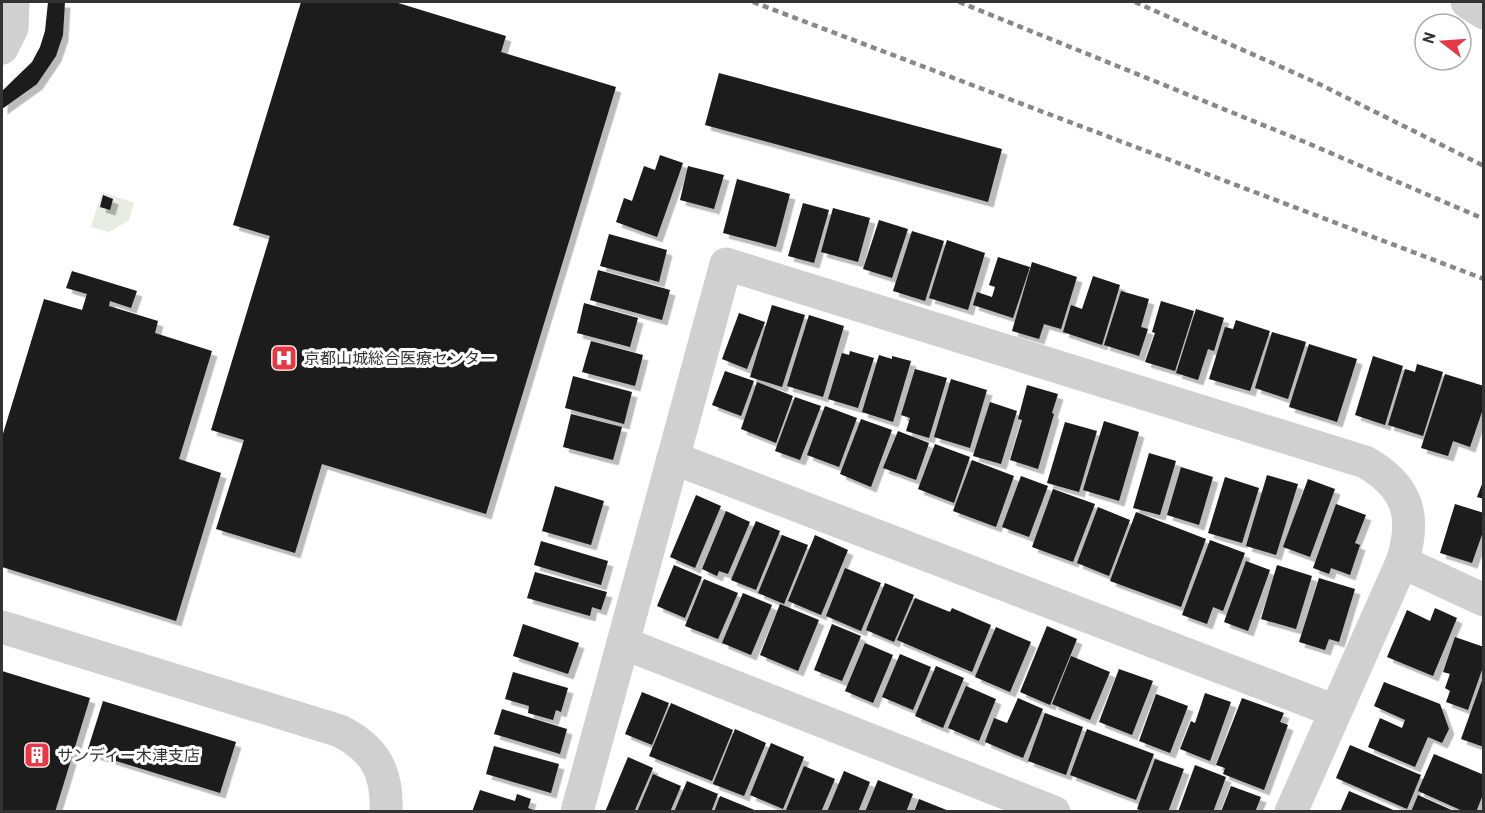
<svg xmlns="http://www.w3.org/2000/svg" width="1485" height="813" viewBox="0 0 1485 813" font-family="Barlow,'Noto Sans JP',sans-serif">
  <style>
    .green { fill: #e6ecdf }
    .building { fill: #1a1a1a; filter: url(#shadow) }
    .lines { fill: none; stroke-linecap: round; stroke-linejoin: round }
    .street { stroke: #d0d0d0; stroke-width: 33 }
    .rail { stroke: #888; stroke-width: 4.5; stroke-dasharray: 6 4.5; stroke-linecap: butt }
    .labels { text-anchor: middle; stroke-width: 6; stroke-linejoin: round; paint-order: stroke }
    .poi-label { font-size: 16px; fill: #333; stroke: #fff; text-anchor: start }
  </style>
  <defs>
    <filter id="shadow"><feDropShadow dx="5.5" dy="5.5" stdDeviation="0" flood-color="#0004"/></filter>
  </defs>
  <rect width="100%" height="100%" fill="#fff"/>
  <!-- green -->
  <polygon class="green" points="102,192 134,203 129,220 109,232 91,227"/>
  <!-- building -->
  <g class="building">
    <polygon points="48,2 65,2 63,35 56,56 37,84 2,109 2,91 32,62 40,47 45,31"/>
    <polygon points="301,2 395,2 506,36 501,52 616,87 486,514 322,464 295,553 216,529 244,440 211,430 270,236 233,225"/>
    <polygon points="719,73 1002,149 988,202 705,125"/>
    <polygon points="660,155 683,163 657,237 616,222 624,198 632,201 644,166 655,170"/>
    <polygon points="688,166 724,175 714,209 680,200"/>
    <polygon points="737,179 790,194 776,247 723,233"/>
    <polygon points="103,195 113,199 110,210 100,207"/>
    <polygon points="803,203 829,210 814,263 788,256"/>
    <polygon points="833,208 870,218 858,262 821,252"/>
    <polygon points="879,220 908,229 892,278 863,269"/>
    <polygon points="912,231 944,241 925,301 893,291"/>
    <polygon points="609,234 667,250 659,282 600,266"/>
    <polygon points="947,240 985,253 968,310 929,298"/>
    <polygon points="998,257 1030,267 1013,318 973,305 977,292 992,297 995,287 989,285"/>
    <polygon points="1032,262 1077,277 1061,329 1044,324 1039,339 1012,331"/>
    <polygon points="598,270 670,290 662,320 590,300"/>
    <polygon points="72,271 137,291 131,308 110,301 109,306 158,321 155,333 212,351 179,459 221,473 176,621 2,567 2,437 44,299 82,310 87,294 66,288"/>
    <polygon points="1093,276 1120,285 1102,345 1063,332 1071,305 1082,309"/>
    <polygon points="1121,291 1149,299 1141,327 1148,329 1139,356 1104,345"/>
    <polygon points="1161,301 1194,311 1175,371 1145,362 1155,333 1152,332"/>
    <polygon points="584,303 638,318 630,347 577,333"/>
    <polygon points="772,305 805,315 782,387 750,377"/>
    <polygon points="1196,309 1224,318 1214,351 1208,349 1198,380 1176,373"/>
    <polygon points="739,313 765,322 747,369 722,359"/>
    <polygon points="809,315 844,326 823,397 787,386"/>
    <polygon points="1236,320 1270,331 1250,391 1209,379 1225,327 1233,329"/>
    <polygon points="1272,332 1306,342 1288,399 1255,388"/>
    <polygon points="591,341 643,355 635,386 582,372"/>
    <polygon points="1309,344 1357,359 1337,422 1289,407"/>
    <polygon points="850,351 874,358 858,408 828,399 842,353 849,355"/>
    <polygon points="879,355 892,359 892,356 911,361 893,422 862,412"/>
    <polygon points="1373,356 1403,366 1385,425 1355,415"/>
    <polygon points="1417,364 1443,372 1423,436 1388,425 1405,369 1415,372"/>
    <polygon points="915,369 947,378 929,438 906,431 910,418 901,415"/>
    <polygon points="725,371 754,381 741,416 712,405"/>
    <polygon points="1445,374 1484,386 1484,406 1470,447 1453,441 1448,456 1421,448"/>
    <polygon points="573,376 632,392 624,424 565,408"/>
    <polygon points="951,379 987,390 970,448 934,437"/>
    <polygon points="757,382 793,396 776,443 741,429"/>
    <polygon points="1027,385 1058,394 1052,413 1054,414 1038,469 1010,460 1022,420 1018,419"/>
    <polygon points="795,397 821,406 800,460 775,451"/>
    <polygon points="990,402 1017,411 1001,464 973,456"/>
    <polygon points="825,406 857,418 839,467 807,455"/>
    <polygon points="571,414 622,427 613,460 563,447"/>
    <polygon points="861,419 892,430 871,487 840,474"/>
    <polygon points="1104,421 1139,432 1119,501 1083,490"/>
    <polygon points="1065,422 1097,431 1079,492 1047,483"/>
    <polygon points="898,431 929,443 916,480 883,468"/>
    <polygon points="935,444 970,457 954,503 918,489"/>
    <polygon points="1149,453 1176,461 1160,515 1133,508"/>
    <polygon points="972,460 1014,476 996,527 953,511"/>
    <polygon points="1181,467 1213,477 1199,525 1167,515"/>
    <polygon points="1267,475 1298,484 1276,555 1246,546"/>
    <polygon points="1021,476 1048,486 1029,537 1002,527"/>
    <polygon points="1225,477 1259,488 1242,543 1208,533"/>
    <polygon points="1308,479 1335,489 1310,557 1283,547"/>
    <polygon points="1484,479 1484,499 1477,497"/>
    <polygon points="555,486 604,501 591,545 542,531"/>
    <polygon points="1053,489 1095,504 1073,562 1032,547"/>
    <polygon points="696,495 721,506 695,568 670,557"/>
    <polygon points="1336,504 1366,515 1355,543 1360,545 1350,575 1331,568 1329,574 1313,568"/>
    <polygon points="1455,504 1484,513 1484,529 1472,563 1440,553"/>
    <polygon points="1098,507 1130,520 1109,576 1077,563"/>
    <polygon points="726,511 750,522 728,574 719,571 717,576 702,569"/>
    <polygon points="1136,512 1206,539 1181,607 1110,581"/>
    <polygon points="756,521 780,531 756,590 731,580"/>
    <polygon points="782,535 808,545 784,604 758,593"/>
    <polygon points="815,535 848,550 821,615 788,601"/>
    <polygon points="1210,540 1245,553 1223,611 1213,607 1207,624 1182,615"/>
    <polygon points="541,541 608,561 601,585 534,565"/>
    <polygon points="1246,561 1270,570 1248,631 1224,622"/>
    <polygon points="674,565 702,577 685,618 657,606"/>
    <polygon points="1277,565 1312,576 1296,629 1261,619"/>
    <polygon points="845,568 881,583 861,631 826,616"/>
    <polygon points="535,572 607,592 601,610 592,607 590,616 527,598"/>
    <polygon points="1319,578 1355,589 1339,642 1329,639 1325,650 1299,642"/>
    <polygon points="704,579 738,593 718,639 685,626"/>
    <polygon points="885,583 914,595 894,642 866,630"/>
    <polygon points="743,593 772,605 751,655 722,643"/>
    <polygon points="915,598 950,612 952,608 991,625 972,672 897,640"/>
    <polygon points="780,604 819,620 798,671 760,655"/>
    <polygon points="1435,608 1457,618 1433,676 1387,657 1407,610 1430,621"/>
    <polygon points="523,624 579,643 568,674 513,656"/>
    <polygon points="832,624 861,636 842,681 814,670"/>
    <polygon points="1047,626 1077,639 1050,705 1020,692"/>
    <polygon points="996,627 1031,642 1010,692 975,677"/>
    <polygon points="1455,637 1484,647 1484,664 1468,710 1446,702 1450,691 1445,688 1450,674 1443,672"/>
    <polygon points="865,643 893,655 873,703 845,691"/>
    <polygon points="900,654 931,667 913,710 882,697"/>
    <polygon points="1071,656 1110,672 1090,720 1052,704"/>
    <polygon points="936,666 964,678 943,728 915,716"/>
    <polygon points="1119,669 1153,681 1132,735 1099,722"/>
    <polygon points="2,671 90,698 55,812 2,812"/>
    <polygon points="513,672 568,688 561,712 556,710 553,720 528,713 529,706 505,699"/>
    <polygon points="1484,675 1484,747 1461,739"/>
    <polygon points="1384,682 1440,704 1449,729 1442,743 1428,737 1415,767 1368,747 1380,718 1402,728 1405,720 1374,706"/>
    <polygon points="966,686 996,699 979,741 948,728"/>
    <polygon points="642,692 669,703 652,745 625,734"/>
    <polygon points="1205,693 1231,702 1210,761 1180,749 1191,721 1195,723"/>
    <polygon points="1156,694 1188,706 1170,753 1139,741"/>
    <polygon points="1018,698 1043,709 1023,758 985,742 994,718 1007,723"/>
    <polygon points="1242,698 1284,713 1280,722 1288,725 1264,790 1223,774 1225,768 1216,765"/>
    <polygon points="103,701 236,742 220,793 87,752"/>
    <polygon points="671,703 733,730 712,781 649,756"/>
    <polygon points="502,709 567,729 560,754 494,734"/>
    <polygon points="1045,713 1083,727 1066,775 1028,761"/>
    <polygon points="735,729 766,743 744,796 713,784"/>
    <polygon points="1087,729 1154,754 1136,800 1070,775"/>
    <polygon points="771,743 804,757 783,809 750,795"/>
    <polygon points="1350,745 1421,775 1407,809 1336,778"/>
    <polygon points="494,746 559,764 551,793 486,774"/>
    <polygon points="1434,754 1484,775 1484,792 1476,812 1465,812 1418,791"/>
    <polygon points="628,757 653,768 634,812 605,812"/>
    <polygon points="1155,759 1184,769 1168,812 1144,812 1137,809"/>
    <polygon points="1195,765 1226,777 1213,812 1178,812"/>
    <polygon points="804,766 835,779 821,812 786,810"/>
    <polygon points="844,771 870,782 858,812 827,812"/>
    <polygon points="653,774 681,786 670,812 637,812"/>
    <polygon points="878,780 913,794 906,812 865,812"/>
    <polygon points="687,781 718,794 711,812 674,812"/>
    <polygon points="1231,786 1261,797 1255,812 1221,812"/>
    <polygon points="480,790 515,801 517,794 531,799 528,808 538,812 472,812"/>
    <polygon points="1349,791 1398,812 1340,812"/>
    <polygon points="1418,795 1456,812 1411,812"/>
    <polygon points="720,796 757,811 757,812 714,812"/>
    <polygon points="919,799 949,811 949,812 914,812"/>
  </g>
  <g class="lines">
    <!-- street -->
    <g class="street">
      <polyline points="1467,2 1484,13"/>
      <polyline points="2,48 12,28 13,2"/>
      <polyline points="673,458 1335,711"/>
      <polyline points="1402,562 1484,600"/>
      <path d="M2,627L340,731C375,749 388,772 386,812"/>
      <polyline points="623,643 1054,812"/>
      <path d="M577,812L726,264L1365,462C1408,486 1417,517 1402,562L1291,812"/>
    </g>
    <!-- rail -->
    <g class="rail">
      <polyline points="753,2 1484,279"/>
      <polyline points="959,2 1305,142 1484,219"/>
      <polyline points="1135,2 1315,82 1484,166"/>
    </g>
  </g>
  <!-- icons -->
  <defs>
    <g id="hospital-square" transform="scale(1.35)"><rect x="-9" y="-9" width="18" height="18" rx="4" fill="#e63946" stroke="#fff"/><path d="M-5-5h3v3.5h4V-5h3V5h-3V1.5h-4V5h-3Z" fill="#fff"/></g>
    <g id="building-square" transform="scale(1.35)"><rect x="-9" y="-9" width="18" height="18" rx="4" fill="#e63946" stroke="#fff"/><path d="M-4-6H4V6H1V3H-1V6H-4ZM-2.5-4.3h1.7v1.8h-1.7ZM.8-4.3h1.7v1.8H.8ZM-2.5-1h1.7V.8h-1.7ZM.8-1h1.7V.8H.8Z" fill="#fff"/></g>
  </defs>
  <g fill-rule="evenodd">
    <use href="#hospital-square" x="284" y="358"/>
    <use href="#building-square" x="37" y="755"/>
  </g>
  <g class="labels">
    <!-- poi labels -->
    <g class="poi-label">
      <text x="304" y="364">京都山城総合医療センター</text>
      <text x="57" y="761">サンディー木津支店</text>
    </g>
  </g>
  <!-- border -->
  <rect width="1485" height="813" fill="none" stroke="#333333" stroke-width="6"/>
  <!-- north arrow -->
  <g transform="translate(1443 42) rotate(287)"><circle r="28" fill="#ffffff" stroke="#adadad" stroke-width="1.5"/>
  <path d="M0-4.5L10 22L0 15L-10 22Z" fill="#e63946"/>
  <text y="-9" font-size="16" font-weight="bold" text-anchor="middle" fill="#333333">N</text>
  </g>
</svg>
